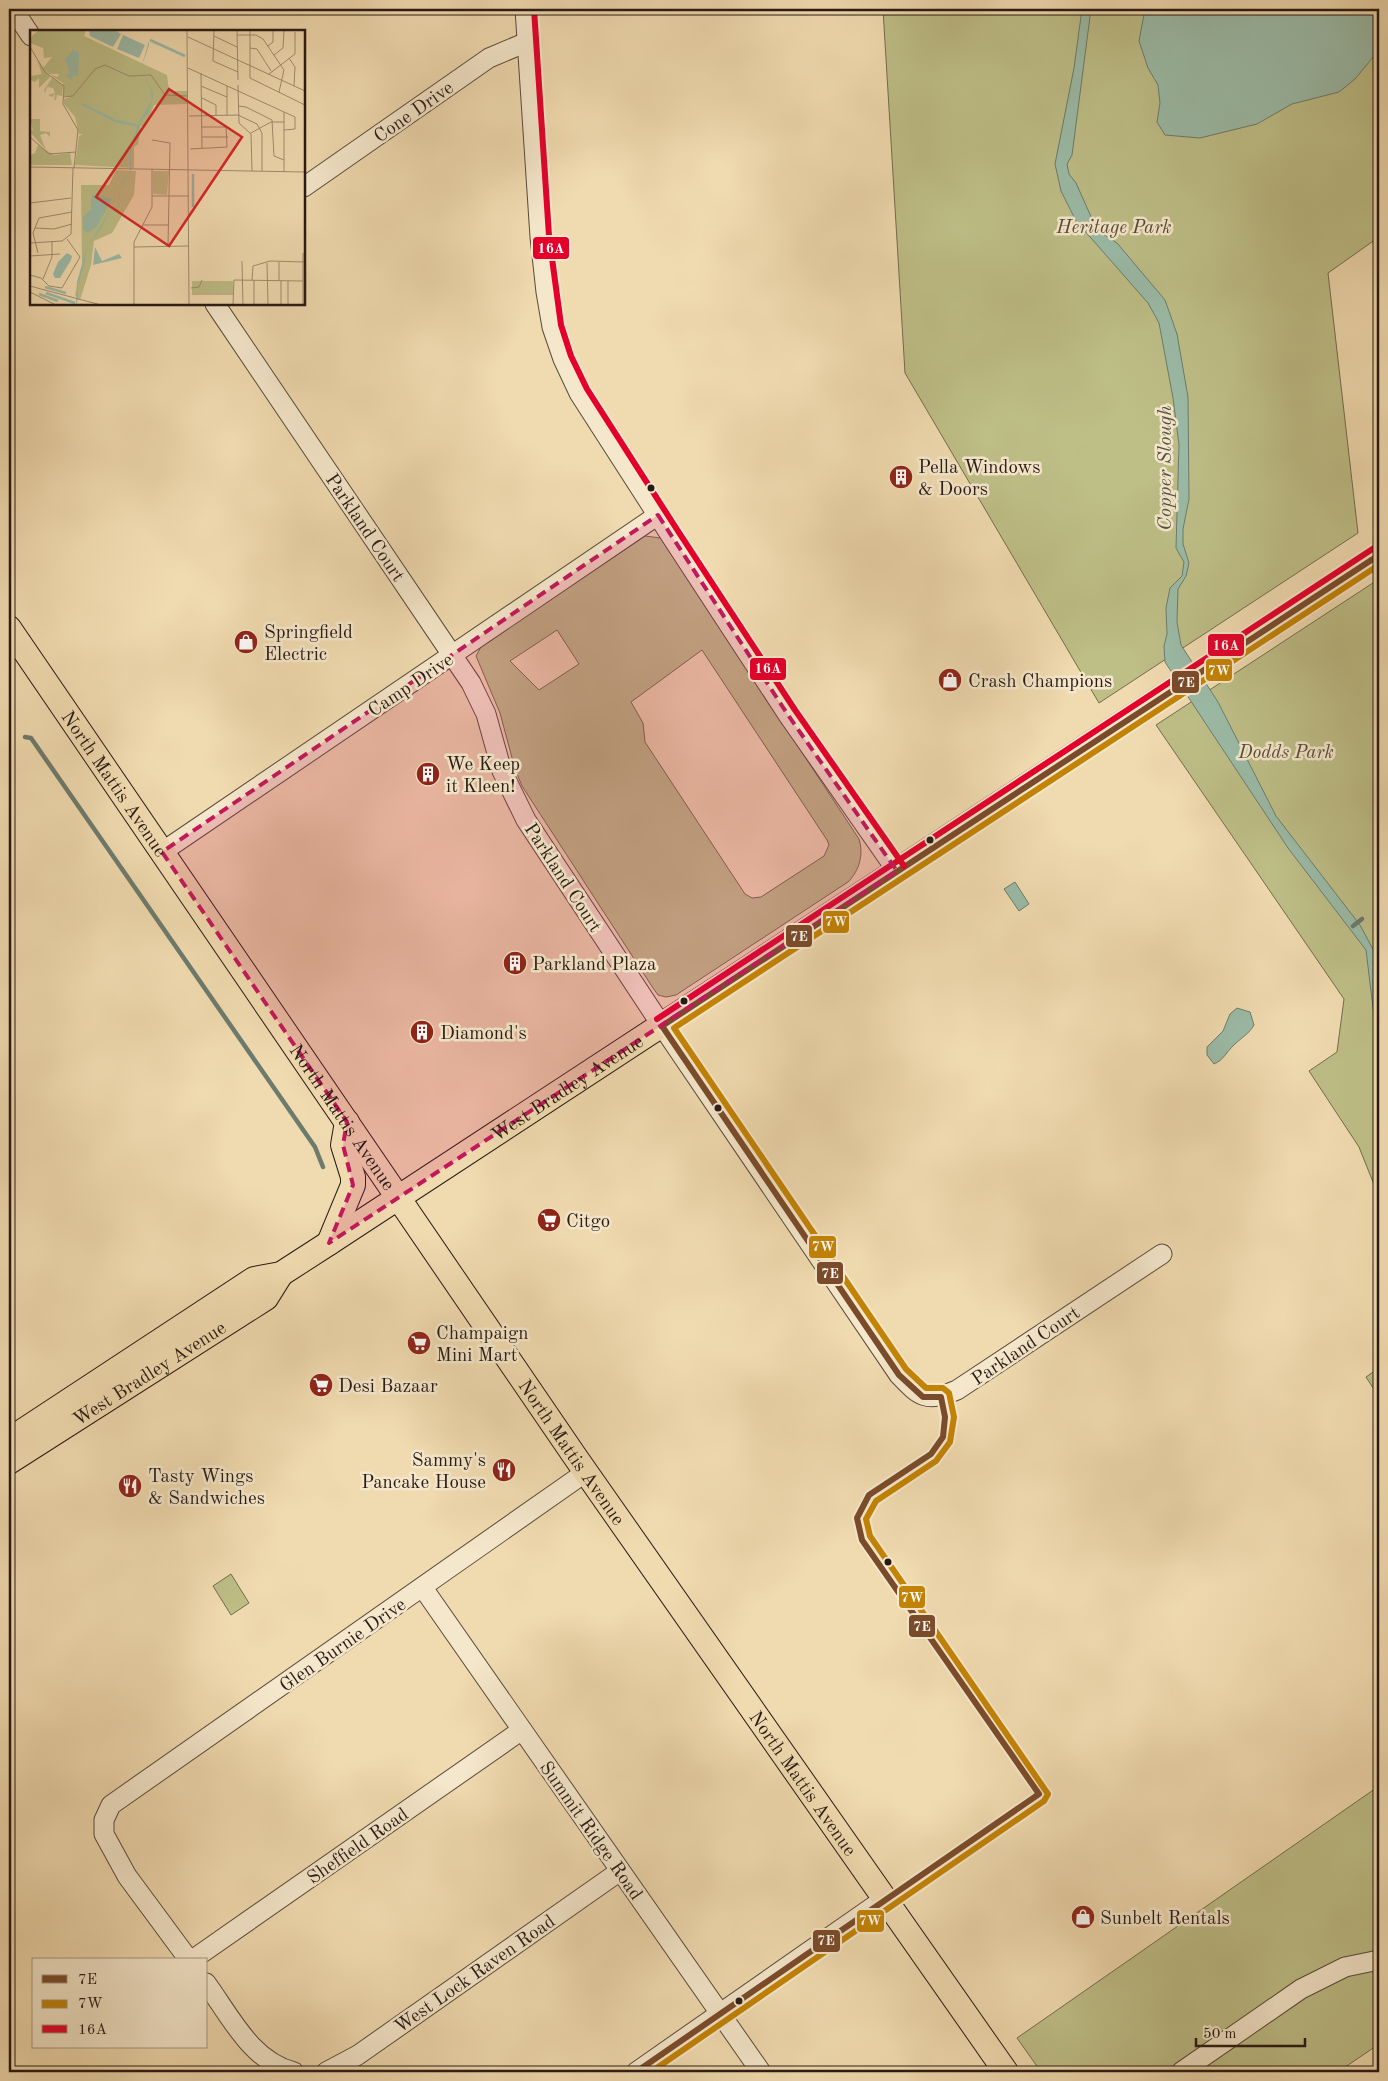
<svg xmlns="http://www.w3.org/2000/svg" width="1388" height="2081" viewBox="0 0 1388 2081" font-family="'Old Standard TT',serif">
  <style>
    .green { fill: #bebe87; stroke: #736c4e; fill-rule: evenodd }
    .water { fill: #9bbba7; stroke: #6d7b6d }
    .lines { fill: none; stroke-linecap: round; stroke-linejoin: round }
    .stream { stroke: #6d7b6d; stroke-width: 4.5 }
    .minor-casing { stroke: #5a4a3c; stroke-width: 21 }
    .major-casing { stroke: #281a15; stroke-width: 26 }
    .minor { stroke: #f5e7cb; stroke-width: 19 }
    .major { stroke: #f0daaf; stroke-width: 24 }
    .bus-1-casing { stroke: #f5e7cb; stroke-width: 10 }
    .bus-2-casing { stroke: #f5e7cb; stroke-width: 10 }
    .bus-3-casing { stroke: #f5e7cb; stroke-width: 10 }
    .bus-1 { stroke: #7a4b2a; stroke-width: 6 }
    .bus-2 { stroke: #c38305; stroke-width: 6 }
    .bus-3 { stroke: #e4002b; stroke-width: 6 }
    .marked { fill: #c2185b; fill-opacity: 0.2; stroke: #c2185b; stroke-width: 4; stroke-dasharray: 10 6; stroke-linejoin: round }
    .bus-dot { fill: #281a15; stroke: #f5e7cb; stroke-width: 2 }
    .labels { text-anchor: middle; stroke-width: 5; stroke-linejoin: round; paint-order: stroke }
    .street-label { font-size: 19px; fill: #281a15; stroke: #f5e7cb }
    .park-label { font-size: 19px; font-style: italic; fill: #554b37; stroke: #f5e7cb }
    .poi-label { font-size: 19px; fill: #281a15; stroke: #f5e7cb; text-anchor: start }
    .water-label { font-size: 20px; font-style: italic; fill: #505248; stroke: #f5e7cb }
    .inset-river { fill: none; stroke: #9bbba7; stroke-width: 2.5 }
    .inset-road { fill: none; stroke: #a08d71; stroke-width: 1 }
    .view { fill: #d62828; fill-opacity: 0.15; stroke: #d62828; stroke-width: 2.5 }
    .inset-edge { fill: none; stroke: #281a15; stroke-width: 2.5 }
    .line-badge { stroke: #f5e7cb; stroke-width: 2 }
    .badge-label { font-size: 14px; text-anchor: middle; font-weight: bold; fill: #fff }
  </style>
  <rect width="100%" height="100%" fill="#f0daaf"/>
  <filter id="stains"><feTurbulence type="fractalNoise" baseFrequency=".004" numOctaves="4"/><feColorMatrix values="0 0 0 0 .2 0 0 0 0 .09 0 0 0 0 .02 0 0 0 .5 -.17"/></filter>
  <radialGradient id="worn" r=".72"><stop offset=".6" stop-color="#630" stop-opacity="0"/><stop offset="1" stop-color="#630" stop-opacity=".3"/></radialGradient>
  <!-- green -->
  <g class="green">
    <polygon points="883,9 1379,9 1379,237 1328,273 1358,533 1099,703 905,373"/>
    <path d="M645,536L661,538L859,839C864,855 859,871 848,882L676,995L666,997L658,995L653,988L522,786L515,769L500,713L476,656L482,645ZM557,630L579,664L539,690L510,661ZM702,650L827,840L829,845L824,856L761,897L752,898L745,894L645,742L643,723L631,702Z"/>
    <polygon points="1379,579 1379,1197 1359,1147 1309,1071 1337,1052 1344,999 1156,725"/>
    <polygon points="1379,1368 1379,1397 1366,1377"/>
    <polygon points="231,1574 249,1603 231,1615 213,1586"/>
    <polygon points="1379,1786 1379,2044 1338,2072 1041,2072 1017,2038"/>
  </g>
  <!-- water -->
  <g class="water">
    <polygon points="1082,9 1091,9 1072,155 1067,164 1069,174 1076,183 1097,230 1117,243 1165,300 1177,334 1188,397 1189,499 1183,529 1183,544 1189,563 1186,576 1178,589 1177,622 1181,645 1218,702 1276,816 1360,925 1375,953 1379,997 1379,1057 1366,950 1288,848 1165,662 1164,646 1167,634 1166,608 1170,588 1182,576 1184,562 1176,548 1179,445 1173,398 1159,323 1148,303 1076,221 1061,191 1055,164 1074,68"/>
    <polygon points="1145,9 1379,9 1379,50 1355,79 1339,92 1292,104 1257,124 1200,138 1165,135 1157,122 1160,103 1158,85 1148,68 1139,41"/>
    <polygon points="1015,882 1029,904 1019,911 1004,889"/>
    <path d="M1237,1008L1250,1012L1254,1025C1249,1034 1242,1037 1234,1045C1226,1052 1224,1060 1214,1064L1207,1055V1047L1223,1031L1230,1014Z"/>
  </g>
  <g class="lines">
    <!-- stream -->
    <g class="stream">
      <polyline points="25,737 31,738 315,1147 323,1167"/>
      <polyline points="1353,926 1362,919"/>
    </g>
    <!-- minor casing -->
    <g class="minor-casing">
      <g id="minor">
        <polyline points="13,9 31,36"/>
        <polyline points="525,9 540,237 546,292 552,327 563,359 579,393 669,533 788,715 897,871"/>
        <polyline points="304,187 489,58 527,42"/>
        <path d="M215,304L471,683L486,714L502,771L526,820L662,1026L899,1375C920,1397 926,1403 957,1390L1162,1254"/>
        <polyline points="162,852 658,515"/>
        <polyline points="423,1588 761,2072"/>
        <polyline points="189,1960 127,1876 104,1834 104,1820 111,1805 586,1472"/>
        <polyline points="192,1960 522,1730"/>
        <path d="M206,1983C231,2017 251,2061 294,2072"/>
        <polyline points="326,2072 358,2055 620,1871"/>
        <polyline points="636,2072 884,1899"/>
        <polyline points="1181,2072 1301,1989 1345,1967 1379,1960"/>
      </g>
    </g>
    <!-- major casing -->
    <g class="major-casing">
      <g id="major">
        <path id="s1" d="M9,628L576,1458L1006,2072"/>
        <polyline points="329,1243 353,1185 353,1177 343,1145 347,1122"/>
        <path id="s2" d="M9,1440L254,1279L281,1274L329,1243L1379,555"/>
        <path id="s3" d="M9,1462L266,1298L281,1274"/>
      </g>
    </g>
    <!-- minor -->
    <use href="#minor" class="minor"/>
    <!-- major -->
    <use href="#major" class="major"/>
    <!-- bus-1 casing -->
    <g class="bus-1-casing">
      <polyline id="bus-1" points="636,2072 1039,1794 862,1540 857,1518 869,1495 931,1454 943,1437 945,1417 941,1397 923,1397 899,1375 662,1026 1379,555"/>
    </g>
    <!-- bus-2 casing -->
    <g class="bus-2-casing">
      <polyline id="bus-2" points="651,2072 1044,1801 1048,1794 870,1536 866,1519 876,1501 936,1461 950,1442 954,1417 949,1393 943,1388 926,1388 906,1369 674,1028 1379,565"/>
    </g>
    <!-- bus-3 casing -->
    <g class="bus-3-casing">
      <g id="bus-3">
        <polyline points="534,9 549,236 561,325 571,356 587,389 676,528 795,710 904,866"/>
        <polyline points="657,1019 1374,548"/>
      </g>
    </g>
    <!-- bus-1 -->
    <use href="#bus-1" class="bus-1"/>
    <!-- bus-2 -->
    <use href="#bus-2" class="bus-2"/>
    <!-- bus-3 -->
    <use href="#bus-3" class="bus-3"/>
  </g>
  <!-- marked area -->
  <path class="marked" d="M658,515L788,715L897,871L329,1243L353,1185L343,1145L347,1122L162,852Z"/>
  <!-- icons -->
  <defs>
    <g id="building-disc" transform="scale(1.25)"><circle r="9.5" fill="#8f2418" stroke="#f5e7cb"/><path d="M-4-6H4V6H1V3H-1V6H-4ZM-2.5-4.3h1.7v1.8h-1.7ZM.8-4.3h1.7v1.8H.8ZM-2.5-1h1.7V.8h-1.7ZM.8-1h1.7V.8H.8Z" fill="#fff"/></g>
    <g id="shop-disc" transform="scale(1.25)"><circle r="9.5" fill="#8f2418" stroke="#f5e7cb"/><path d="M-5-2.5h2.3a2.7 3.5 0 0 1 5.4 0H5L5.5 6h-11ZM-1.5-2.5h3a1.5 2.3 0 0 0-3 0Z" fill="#fff"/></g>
    <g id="supermarket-disc" transform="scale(1.25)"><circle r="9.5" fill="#8f2418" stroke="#f5e7cb"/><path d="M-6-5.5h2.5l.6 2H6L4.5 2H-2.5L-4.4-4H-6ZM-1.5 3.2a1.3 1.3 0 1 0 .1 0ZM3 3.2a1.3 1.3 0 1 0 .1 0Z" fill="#fff"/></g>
    <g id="restaurant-disc" transform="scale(1.25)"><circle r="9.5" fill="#8f2418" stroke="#f5e7cb"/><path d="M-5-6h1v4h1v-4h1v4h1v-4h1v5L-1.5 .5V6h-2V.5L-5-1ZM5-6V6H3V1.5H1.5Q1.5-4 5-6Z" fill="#fff"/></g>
  </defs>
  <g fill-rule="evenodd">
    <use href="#building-disc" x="901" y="477"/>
    <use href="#shop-disc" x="246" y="642"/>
    <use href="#shop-disc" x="950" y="680"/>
    <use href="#building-disc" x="428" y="774"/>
    <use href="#building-disc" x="515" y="963"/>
    <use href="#building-disc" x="422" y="1032"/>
    <use href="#supermarket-disc" x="549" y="1220"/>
    <use href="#supermarket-disc" x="419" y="1343"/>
    <use href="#supermarket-disc" x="321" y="1385"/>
    <use href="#restaurant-disc" x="504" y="1470"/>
    <use href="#restaurant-disc" x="130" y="1486"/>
    <use href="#shop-disc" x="1083" y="1917"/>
  </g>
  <!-- markers -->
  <g class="bus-dot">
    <circle cx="651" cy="488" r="4.5"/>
    <circle cx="930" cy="840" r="4.5"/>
    <circle cx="684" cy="1001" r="4.5"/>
    <circle cx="718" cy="1108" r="4.5"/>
    <circle cx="888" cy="1562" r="4.5"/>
    <circle cx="739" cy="2001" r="4.5"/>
  </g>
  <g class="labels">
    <!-- street labels -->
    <g class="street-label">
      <text transform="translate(413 111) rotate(-35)" y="7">Cone Drive</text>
      <text transform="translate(366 527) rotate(56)" y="7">Parkland Court</text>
      <text transform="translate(410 684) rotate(-34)" y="7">Camp Drive</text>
      <text dy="7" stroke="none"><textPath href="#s1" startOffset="188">North Mattis Avenue</textPath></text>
      <text transform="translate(564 877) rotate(57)" y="7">Parkland Court</text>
      <text dy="7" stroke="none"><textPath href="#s2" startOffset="662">West Bradley Avenue</textPath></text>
      <text dy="7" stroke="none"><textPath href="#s1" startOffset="592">North Mattis Avenue</textPath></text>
      <text transform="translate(1025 1345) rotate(-34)" y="7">Parkland Court</text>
      <text dy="7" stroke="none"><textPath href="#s3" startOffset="166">West Bradley Avenue</textPath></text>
      <text dy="7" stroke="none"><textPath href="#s1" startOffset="998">North Mattis Avenue</textPath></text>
      <text transform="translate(342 1644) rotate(-35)" y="7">Glen Burnie Drive</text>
      <text dy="7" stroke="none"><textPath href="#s1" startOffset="1402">North Mattis Avenue</textPath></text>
      <text transform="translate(592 1830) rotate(55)" y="7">Summit Ridge Road</text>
      <text transform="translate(357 1845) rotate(-35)" y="7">Sheffield Road</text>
      <text transform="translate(474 1973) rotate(-35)" y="7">West Lock Raven Road</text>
    </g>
    <!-- park labels -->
    <g class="park-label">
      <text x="1114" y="233">Heritage Park</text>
      <text x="1286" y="758">Dodds Park</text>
    </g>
    <!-- poi labels -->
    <g class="poi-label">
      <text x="918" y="473">Pella Windows<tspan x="918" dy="22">&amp; Doors</tspan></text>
      <text x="264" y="638">Springfield<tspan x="264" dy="22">Electric</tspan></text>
      <text x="968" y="687">Crash Champions</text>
      <text x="446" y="770">We Keep<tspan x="446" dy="22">it Kleen!</tspan></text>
      <text x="532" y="970">Parkland Plaza</text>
      <text x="440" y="1039">Diamond's</text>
      <text x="566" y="1227">Citgo</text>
      <text x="436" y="1339">Champaign<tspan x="436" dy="22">Mini Mart</tspan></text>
      <text x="338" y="1392">Desi Bazaar</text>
      <text x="486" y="1466" text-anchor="end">Sammy's<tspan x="486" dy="22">Pancake House</tspan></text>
      <text x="148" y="1482">Tasty Wings<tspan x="148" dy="22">&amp; Sandwiches</tspan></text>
      <text x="1100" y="1924">Sunbelt Rentals</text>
    </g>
    <!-- water labels -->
    <g class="water-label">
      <text transform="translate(1164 468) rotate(-90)" y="7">Copper Slough</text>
    </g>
  </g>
  <!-- overview -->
  <g transform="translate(30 30)">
    <rect width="275" height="275" fill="#f0daaf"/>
    <path d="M9,0H56L54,6L137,45L139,61H157V74L124,75L116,96H111L108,114L104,117V138L45,135L49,106L53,104H49L45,87L34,74V69L43,66H34L33,53L20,45L28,47L29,44H19L13,38L22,27L14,28L13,18L0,13L2,6ZM7,30L20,47L9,58V48L5,52L0,50V46L12,44ZM22,48L33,55L32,66L27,65L26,70H24L25,64L22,67L18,65L25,63L23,58L17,57L15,63L14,60ZM0,89H10V101L20,102V107L16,103L10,105L16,120L0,102L3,100ZM8,115L24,125L40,123L42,135H0V125L5,123ZM86,140L106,141L104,165L82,203L64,211L61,235L50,270L45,265L52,235L51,155H79ZM123,141H139L137,165L123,164ZM162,251H203V263H162Z" fill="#bebe87"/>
    <path d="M59,0H85L91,4L83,17L60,6ZM93,5L115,15L109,28L87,19ZM119,11V15L111,38L122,60L123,64V68L119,82L110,92L108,105L101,118V140L89,158L90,167L89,170L80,180L72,197L57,218L54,235L48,255V269L46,275L47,252L56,220L80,180L89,170V157L100,141V118L109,92L122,70L121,60L111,38ZM43,20L49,22L48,46L43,45L42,50L36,46L40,42L35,30ZM62,164L82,169L67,196L58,203L53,200V187L61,179ZM65,217L72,231L89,224L92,228L63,235ZM37,223L42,226L41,230L30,248H25L23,244L28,232Z" fill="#9bbba7"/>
    <path class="inset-river" d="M120,10L155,26M52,74L86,91L109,96M163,144V177M15,257L36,263M16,263L45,273M9,264L28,271"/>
    <path class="inset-road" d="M157,0L159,275M184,0L183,31L208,42M207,0L208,50M220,0V48L275,75M207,5H226L233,9L254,40L249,62M184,6L207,17M158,7L275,61M238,16L243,12V0M0,17L15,42L34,56L33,74L48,100L44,138M220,18L227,19L241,41M244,25L253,18L254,0M259,28L265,37L264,56M158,38L265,87V99L254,100M171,43L172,118M239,44L265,24V2M208,55L209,93L221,104L222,141M171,56L197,67M197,56V85M33,67L43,66L65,39L75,35L99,46L121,45L135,65L158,66M172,68L186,75V85M208,76L216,77L242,90L244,126L254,130M254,82V142M159,86L208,85L227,94L232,103V141M221,103L241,92H254M0,107L19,124L46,122M172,107H198M122,110L140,113L138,216M160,119L197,117L196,97H172M0,137L275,142M122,166H159M0,173L41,168M113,195H138M5,198L24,199L42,194M0,213L32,211L41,204L43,138M104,217L158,216M8,223L3,203L9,188L42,182M273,223V275M0,226L30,224M212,231L213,275M249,232V251M237,233L238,275M0,245L11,248L19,256L32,258L50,227L37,209M13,249L22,227V211M222,250L223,236L240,231L275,232M224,250V275M251,251V275M258,251V275M0,256L71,275M161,258L169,257L172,250M0,262L26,275M162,264H203M104,275V212L122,177V139M203,275L204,250L273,251"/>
    <path class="view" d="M139,59L212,107L139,216L66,167Z"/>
    <rect width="275" height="275" class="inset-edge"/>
  </g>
  <g class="line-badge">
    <rect x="532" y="236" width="38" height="24" rx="5" fill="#e4002b"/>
    <rect x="1207" y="633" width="38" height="24" rx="5" fill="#e4002b"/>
    <rect x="749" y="657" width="38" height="24" rx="5" fill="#e4002b"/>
    <rect x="1205" y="658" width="28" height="24" rx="5" fill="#c38305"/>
    <rect x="1171" y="670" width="29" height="24" rx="5" fill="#7a4b2a"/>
    <rect x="822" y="910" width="28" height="24" rx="5" fill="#c38305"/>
    <rect x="785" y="924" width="28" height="24" rx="5" fill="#7a4b2a"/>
    <rect x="808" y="1235" width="29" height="24" rx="5" fill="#c38305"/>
    <rect x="816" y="1261" width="28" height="24" rx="5" fill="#7a4b2a"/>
    <rect x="898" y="1585" width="28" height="24" rx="5" fill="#c38305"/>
    <rect x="908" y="1614" width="28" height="24" rx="5" fill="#7a4b2a"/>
    <rect x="856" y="1909" width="29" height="24" rx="5" fill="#c38305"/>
    <rect x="812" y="1929" width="29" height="24" rx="5" fill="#7a4b2a"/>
  </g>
  <g class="badge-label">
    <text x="551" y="253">16A</text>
    <text x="1226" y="650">16A</text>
    <text x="768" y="673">16A</text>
    <text x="1219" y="675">7W</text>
    <text x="1186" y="687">7E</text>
    <text x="836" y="926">7W</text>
    <text x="799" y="941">7E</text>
    <text x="823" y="1251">7W</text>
    <text x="830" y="1278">7E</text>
    <text x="912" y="1602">7W</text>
    <text x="922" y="1631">7E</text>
    <text x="870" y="1925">7W</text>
    <text x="826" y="1945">7E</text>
  </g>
  <!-- margin -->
  <rect width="1388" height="2081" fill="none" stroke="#f0daaf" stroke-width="30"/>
  <rect x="10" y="10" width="1368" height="2061" fill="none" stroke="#281a15" stroke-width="2.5"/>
  <rect x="15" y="15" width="1358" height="2051" fill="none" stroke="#281a15"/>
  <!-- legend -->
  <rect x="32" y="1958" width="175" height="90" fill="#f5e7cb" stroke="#a39582"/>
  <rect x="42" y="1975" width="25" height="8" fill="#7a4b2a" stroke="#a39582"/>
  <text x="78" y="1984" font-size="15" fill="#281a15">7E</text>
  <rect x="42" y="2000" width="25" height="8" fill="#c38305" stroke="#a39582"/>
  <text x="78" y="2008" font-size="15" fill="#281a15">7W</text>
  <rect x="42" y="2025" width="25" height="8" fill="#e4002b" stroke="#a39582"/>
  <text x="78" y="2034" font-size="15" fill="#281a15">16A</text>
  <!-- scale -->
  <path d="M1196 2038v8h109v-8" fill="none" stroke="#281a15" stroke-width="2.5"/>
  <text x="1203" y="2038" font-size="15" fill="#281a15" stroke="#f5e7cb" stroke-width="4" paint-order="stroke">50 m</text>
  <rect width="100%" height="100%" filter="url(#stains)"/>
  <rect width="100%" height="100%" fill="url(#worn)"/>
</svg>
